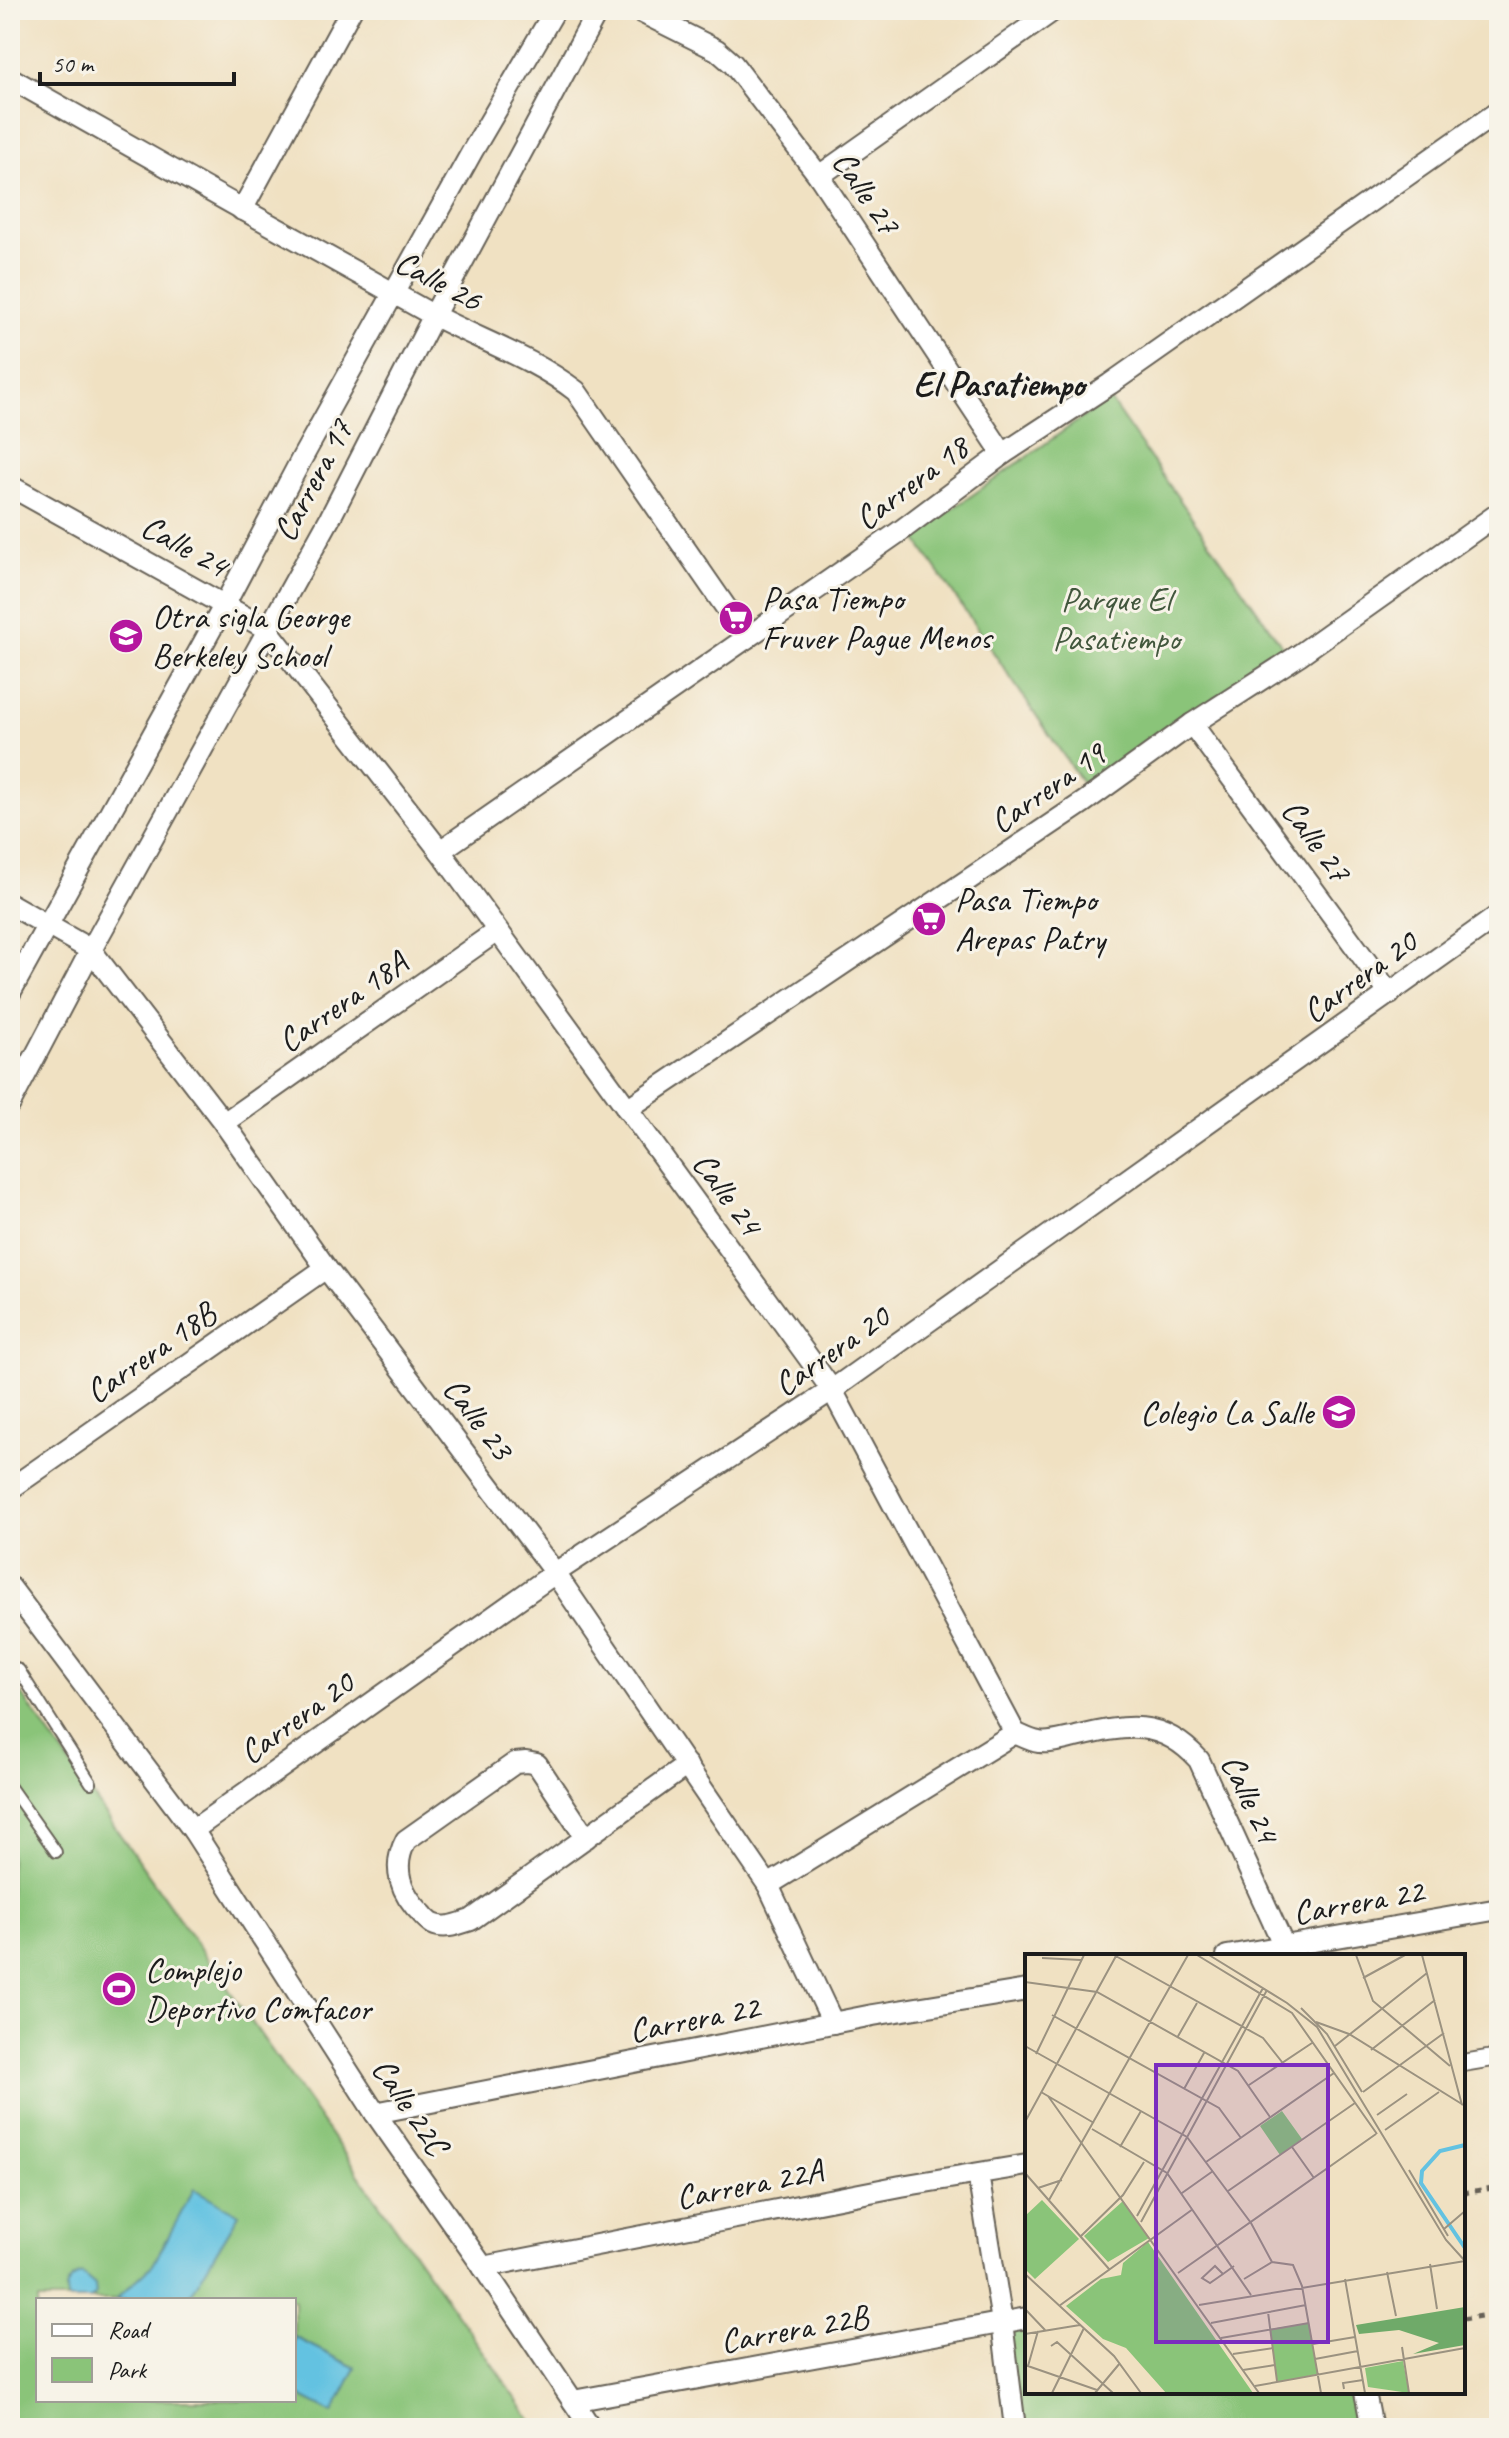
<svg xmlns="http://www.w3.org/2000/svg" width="1509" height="2438" viewBox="0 0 1509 2438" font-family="Caveat,sans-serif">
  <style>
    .green { fill: #8ac479; stroke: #53704a; stroke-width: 2; fill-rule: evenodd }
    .water { fill: #63c2e1; stroke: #406f7e; stroke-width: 2 }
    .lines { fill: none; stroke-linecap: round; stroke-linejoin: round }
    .service-casing { stroke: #666156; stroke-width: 14 }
    .pedestrian-casing { stroke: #666156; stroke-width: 20 }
    .minor-casing { stroke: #666156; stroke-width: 24 }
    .path { stroke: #666156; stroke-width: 5; stroke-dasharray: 6 6; stroke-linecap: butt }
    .service { stroke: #fff; stroke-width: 10 }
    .pedestrian { stroke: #fff; stroke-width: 16 }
    .minor { stroke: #fff; stroke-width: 20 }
    .labels { text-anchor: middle; stroke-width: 6; stroke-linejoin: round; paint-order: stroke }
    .street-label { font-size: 34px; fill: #1c1c1c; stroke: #f7f3e8 }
    .poi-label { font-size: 34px; fill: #1c1c1c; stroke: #f7f3e8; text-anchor: start }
    .park-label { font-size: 34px; fill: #42573d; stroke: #f7f3e8 }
    .neighbourhood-label { font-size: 36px; font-weight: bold; fill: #1c1c1c; stroke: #f7f3e8 }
    .inset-river { fill: none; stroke: #63c2e1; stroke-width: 4 }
    .inset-road { fill: none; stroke: #9b9280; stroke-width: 2 }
    .view { fill: #7b2cbf; fill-opacity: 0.15; stroke: #7b2cbf; stroke-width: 4 }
    .inset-edge { fill: none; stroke: #1c1c1c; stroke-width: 4 }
  </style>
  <rect width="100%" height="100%" fill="#f7f3e8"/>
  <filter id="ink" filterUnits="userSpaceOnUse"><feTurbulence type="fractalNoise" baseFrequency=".0125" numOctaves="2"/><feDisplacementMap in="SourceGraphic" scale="16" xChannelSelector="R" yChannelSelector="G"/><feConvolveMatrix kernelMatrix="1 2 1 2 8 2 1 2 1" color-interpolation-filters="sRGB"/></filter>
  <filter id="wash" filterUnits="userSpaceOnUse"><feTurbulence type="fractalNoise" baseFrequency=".006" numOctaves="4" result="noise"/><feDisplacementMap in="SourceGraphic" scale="32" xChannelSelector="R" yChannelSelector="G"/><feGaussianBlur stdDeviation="1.8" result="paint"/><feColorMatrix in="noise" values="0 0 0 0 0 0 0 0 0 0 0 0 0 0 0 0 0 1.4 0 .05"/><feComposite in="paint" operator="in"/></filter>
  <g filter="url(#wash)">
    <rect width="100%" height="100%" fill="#f0e1c2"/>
    <!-- green -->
    <g class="green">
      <polygon points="1109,399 1285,650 1085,787 914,536"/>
      <path d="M10,1678L537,2428H10ZM38,2300H294V2400H38Z"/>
      <polygon points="1027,2318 1027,2392 1365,2392 1371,2428 1017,2428 1002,2322"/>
    </g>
    <!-- water -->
    <g class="water">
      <polygon points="194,2189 239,2214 191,2294 192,2300 115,2300 153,2265"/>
      <path d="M82,2274L95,2285L96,2295L91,2300H68C62,2287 70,2278 82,2274Z"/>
      <polygon points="294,2337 356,2368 333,2413 294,2393"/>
    </g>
  </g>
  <g filter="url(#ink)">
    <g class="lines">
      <!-- service casing -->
      <g class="service-casing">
        <g id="service">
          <polyline points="10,1667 19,1670 91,1783"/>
          <polyline points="10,1787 56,1852"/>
        </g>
      </g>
      <!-- pedestrian casing -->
      <g class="pedestrian-casing">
        <polyline id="pedestrian" points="1463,2063 1499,2057"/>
      </g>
      <!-- minor casing -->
      <g class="minor-casing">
        <g id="minor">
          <polyline points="637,10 717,50 733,64 819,176 1003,454"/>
          <path d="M10,78C150,158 290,236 431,314C479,340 532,357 576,391L747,638"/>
          <polyline points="819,176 1054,10"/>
          <polyline points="242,210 351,10"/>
          <path d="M10,486L267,629L440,851L832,1390L1015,1733C1022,1736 1031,1741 1039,1742C1051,1744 1064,1739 1076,1737C1126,1725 1161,1718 1199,1760L1284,1946L1286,1956"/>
          <polyline points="1192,724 1390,994"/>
          <polyline points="440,851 899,532 1003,454 1110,384 1499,111"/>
          <polyline points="10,904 91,950 224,1123 326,1268 555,1573 768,1885 833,2023"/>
          <polyline points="10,993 225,604 302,458 473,150 555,10"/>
          <polyline points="10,1104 91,950 330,518 434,315 598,10"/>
          <polyline points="627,1109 1084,802 1192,724 1299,655 1499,513"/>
          <polyline points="224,1123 497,931"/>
          <polyline points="10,1489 326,1268"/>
          <polyline points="10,1587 193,1830 375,2113 483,2267 591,2428"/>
          <polyline points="193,1830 555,1573 832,1390 1499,915"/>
          <path d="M586,1838L537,1764L526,1762L515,1763L406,1840C391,1868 401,1894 423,1915C424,1917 431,1923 433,1924C445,1930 458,1924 471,1920L687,1765"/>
          <polyline points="768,1885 1015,1733"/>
          <polyline points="1227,1956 1499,1909"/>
          <polyline points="375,2113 873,2015 1027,1990"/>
          <polyline points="978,2174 1002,2322 1015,2428"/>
          <polyline points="483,2267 901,2186 1027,2165"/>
          <polyline points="1365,2392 1372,2428"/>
          <polyline points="573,2401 1027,2318"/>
        </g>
      </g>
      <!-- path -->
      <g class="path">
        <polyline points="1496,2075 1499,2092"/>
        <polyline points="1463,2193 1499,2187"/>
        <polyline points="1463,2319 1499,2313"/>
      </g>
      <!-- service -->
      <use href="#service" class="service"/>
      <!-- pedestrian -->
      <use href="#pedestrian" class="pedestrian"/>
      <!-- minor -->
      <use href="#minor" class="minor"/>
    </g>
  </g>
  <!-- icons -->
  <defs>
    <g id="supermarket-disc" transform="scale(1.8)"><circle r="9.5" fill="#b5179e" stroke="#f7f3e8"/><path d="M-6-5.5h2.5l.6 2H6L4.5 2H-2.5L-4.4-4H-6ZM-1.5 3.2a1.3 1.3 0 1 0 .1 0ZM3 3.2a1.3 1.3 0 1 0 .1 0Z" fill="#fff"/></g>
    <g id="school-disc" transform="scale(1.8)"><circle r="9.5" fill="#b5179e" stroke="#f7f3e8"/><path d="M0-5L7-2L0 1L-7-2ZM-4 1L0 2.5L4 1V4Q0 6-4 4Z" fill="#fff"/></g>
    <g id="stadium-disc" transform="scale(1.8)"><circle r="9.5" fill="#b5179e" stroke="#f7f3e8"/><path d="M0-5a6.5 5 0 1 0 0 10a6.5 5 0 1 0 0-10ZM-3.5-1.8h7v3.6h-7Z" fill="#fff"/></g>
  </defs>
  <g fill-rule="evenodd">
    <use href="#supermarket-disc" x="736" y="618"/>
    <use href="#school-disc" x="126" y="636"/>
    <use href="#supermarket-disc" x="929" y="919"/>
    <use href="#school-disc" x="1339" y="1412"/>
    <use href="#stadium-disc" x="119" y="1989"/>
  </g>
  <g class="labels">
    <!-- street labels -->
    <g class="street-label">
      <text transform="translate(867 192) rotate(56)" y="12">Calle 27</text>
      <text transform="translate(439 280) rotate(28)" y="12">Calle 26</text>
      <text transform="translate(312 480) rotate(-62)" y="12">Carrera 17</text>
      <text transform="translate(911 482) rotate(-37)" y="12">Carrera 18</text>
      <text transform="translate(185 545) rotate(29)" y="12">Calle 24</text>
      <text transform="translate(1047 787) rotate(-35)" y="12">Carrera 19</text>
      <text transform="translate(1317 840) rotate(54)" y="12">Calle 27</text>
      <text transform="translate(1359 976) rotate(-36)" y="12">Carrera 20</text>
      <text transform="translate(342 1001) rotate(-35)" y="12">Carrera 18A</text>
      <text transform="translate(728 1193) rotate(54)" y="12">Calle 24</text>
      <text transform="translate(831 1350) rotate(-35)" y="12">Carrera 20</text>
      <text transform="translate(150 1352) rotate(-35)" y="12">Carrera 18B</text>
      <text transform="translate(479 1418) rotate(53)" y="12">Calle 23</text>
      <text transform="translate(296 1717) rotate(-36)" y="12">Carrera 20</text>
      <text transform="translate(1251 1798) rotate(65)" y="12">Calle 24</text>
      <text transform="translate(1358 1901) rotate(-10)" y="12">Carrera 22</text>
      <text transform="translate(694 2018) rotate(-11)" y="12">Carrera 22</text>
      <text transform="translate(411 2106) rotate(56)" y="12">Calle 22C</text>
      <text transform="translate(749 2183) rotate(-11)" y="12">Carrera 22A</text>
      <text transform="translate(794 2328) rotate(-10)" y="12">Carrera 22B</text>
    </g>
    <!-- poi labels -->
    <g class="poi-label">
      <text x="762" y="610">Pasa Tiempo<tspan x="762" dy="39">Fruver Pague Menos</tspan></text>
      <text x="152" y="628">Otra sigla George<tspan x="152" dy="39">Berkeley School</tspan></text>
      <text x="955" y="911">Pasa Tiempo<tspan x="955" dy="39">Arepas Patry</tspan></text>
      <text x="1313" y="1424" text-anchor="end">Colegio La Salle</text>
      <text x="145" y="1981">Complejo<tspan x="145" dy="39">Deportivo Comfacor</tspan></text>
    </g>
    <!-- park labels -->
    <g class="park-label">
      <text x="1116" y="611">Parque El<tspan x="1116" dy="39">Pasatiempo</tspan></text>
    </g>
    <!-- neighbourhood labels -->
    <g class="neighbourhood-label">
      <text x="999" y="396">El Pasatiempo</text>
    </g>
  </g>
  <!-- overview -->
  <g transform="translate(1025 1954)">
    <rect width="440" height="440" fill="#f0e1c2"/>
    <path d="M257,157L277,185L255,201L235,172ZM17,246L54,285L10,325L0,315V262ZM98,247L124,284L83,308L59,282ZM123,288L228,439H141L101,394L78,385L41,352L76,325L96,321L98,309ZM284,369L293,420L252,428L245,375ZM378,407L384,439L343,433L340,414Z" fill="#8ac479"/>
    <path d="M440,353V391L388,400L414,389L374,376L334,380L331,371Z" fill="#6faa69"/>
    <path class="inset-river" d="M440,191L415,197L397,217L396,229L440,294"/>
    <path class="inset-road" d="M89,1L238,84L257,108M172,1L267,59L352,180M184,1L262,49L292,73L421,286L440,307M331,1L348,47L425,112M397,1L437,151M17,4L56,6M338,24L380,1M0,28L72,38L213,117L245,163M276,54L302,80L337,138M27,61L194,154L216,184M291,68L324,80L440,152M152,84L172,49M0,92L162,183L226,269L247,308L268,311L277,332L296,439M310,92L402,19M346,96L410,46M11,100L59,1M224,131L287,89M159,135L179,99M16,138L69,169M338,138L419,79M23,142L234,439M352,161L382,140M0,168L91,2M67,175L142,219L226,341M360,176L414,138M95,193L116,157M267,193L289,224M181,208L309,119M384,216L423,282M0,219L84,315M13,234L37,226M203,237L330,149M157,239L188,217M24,246L163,1M112,262L238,34M116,268L242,36M419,275L440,257M56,282L98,241L119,208M405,310L412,355M362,318L371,362M153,319L351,180M0,320L89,402L116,439M198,320L190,312L177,324L185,329L198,320L209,312M219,325L247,308M320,325L340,439M174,351L440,307M34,352L168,255M0,355L20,376M243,358L252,427M186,369L281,351M0,380L55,371M196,384L284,369M288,390L330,383M26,392L32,388L88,439M377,393L384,439M208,400L248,394M290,405L333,397M0,411L72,436M3,412L13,377M218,416L250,411M230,432L440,394M319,435L318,429L338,426M27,439L59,374M70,439L95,409"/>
    <path class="view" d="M131,111H303V388H131Z"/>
    <rect width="440" height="440" class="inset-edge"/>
  </g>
  <!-- margin -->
  <rect width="1509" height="2438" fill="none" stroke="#f7f3e8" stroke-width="40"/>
  <!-- legend -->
  <rect x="36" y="2298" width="260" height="104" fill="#f7f3e8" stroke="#9f9d96" stroke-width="2"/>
  <rect x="52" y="2324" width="40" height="12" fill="#ffffff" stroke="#9f9d96" stroke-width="2"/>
  <text x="108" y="2338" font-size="24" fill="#1c1c1c">Road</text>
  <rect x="52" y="2358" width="40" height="24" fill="#8ac479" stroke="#9f9d96" stroke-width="2"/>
  <text x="108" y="2378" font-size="24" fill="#1c1c1c">Park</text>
  <!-- scale -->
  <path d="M40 72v12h194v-12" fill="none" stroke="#1c1c1c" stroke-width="4"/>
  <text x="52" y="72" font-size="24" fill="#1c1c1c" stroke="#f7f3e8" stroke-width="6" paint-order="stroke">50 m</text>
</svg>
